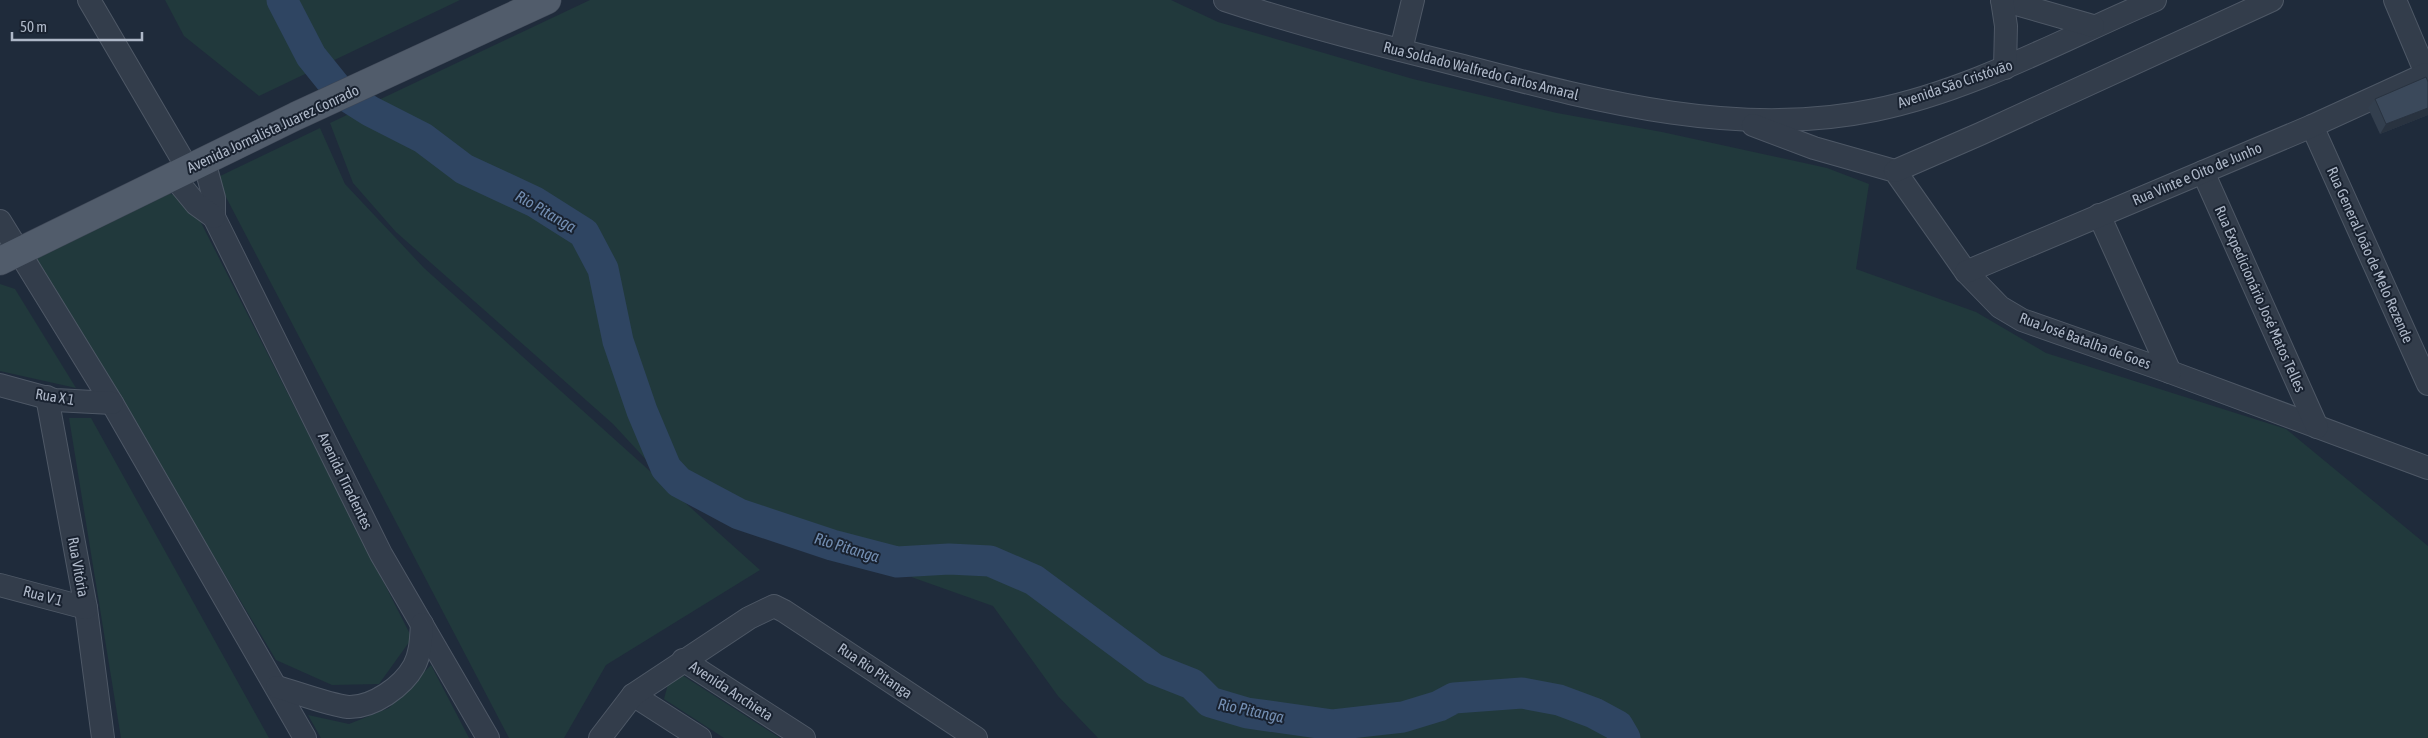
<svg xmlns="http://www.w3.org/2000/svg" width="2428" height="738" viewBox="0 0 2428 738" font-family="'Asap Condensed',sans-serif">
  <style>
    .green { fill: #21393c }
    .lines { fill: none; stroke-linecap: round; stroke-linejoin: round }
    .river { stroke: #2f4562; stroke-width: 31 }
    .minor-casing { stroke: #4e5866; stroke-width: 24 }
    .major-casing { stroke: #3d4655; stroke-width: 29 }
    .minor { stroke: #333d4b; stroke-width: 22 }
    .major { stroke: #515c6b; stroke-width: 28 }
    .wall { fill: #333f4e }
    .shaded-wall { fill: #293340 }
    .building { fill: #3b495b; stroke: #293340 }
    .labels { text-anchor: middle; stroke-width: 4; stroke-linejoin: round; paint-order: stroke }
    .street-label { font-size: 15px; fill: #aeb8c8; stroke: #192230 }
    .water-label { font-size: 16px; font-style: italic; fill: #738eb2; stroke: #192230 }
  </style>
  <rect width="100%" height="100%" fill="#1f2b3b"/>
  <!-- green -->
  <g class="green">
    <polygon points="165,0 460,0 259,96 184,36"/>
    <polygon points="590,0 1171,0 1218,22 1413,79 1557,113 1662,132 1827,168 1869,184 1856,269 1976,312 2046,353 2286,429 2428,546 2428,738 1098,738 1058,696 993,606 900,573 782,541 676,492 613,424 396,232 353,183 330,123"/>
    <polygon points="320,128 345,184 424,268 760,570 606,665 564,738 509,738 216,178"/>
    <polygon points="167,193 189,199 412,638 379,684 332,685 276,660 35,258"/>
    <polygon points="0,284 15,289 76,388 0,371"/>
    <polygon points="69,418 91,418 269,738 121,738"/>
    <polygon points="431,665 469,738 321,738 308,715 349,724 389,708"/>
    <polygon points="682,675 780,738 724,738 664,699 668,684"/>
  </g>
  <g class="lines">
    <!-- river -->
    <polyline class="river" points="282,0 311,56 340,92 370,111 423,138 464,169 535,202 584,233 603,269 618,341 642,411 666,468 679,482 739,514 832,545 897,562 949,559 990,561 1034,580 1154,669 1192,684 1210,702 1247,713 1333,725 1403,717 1439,706 1454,698 1522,693 1559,700 1594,713 1618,726 1625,738"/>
    <!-- minor casing -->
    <g class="minor-casing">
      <g id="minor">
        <polyline points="89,0 188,169"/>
        <path d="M1225,0C1303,26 1383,46 1463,66C1597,101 1737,139 1875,110C1973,90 2063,39 2155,0"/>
        <polyline points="2002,0 2093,26"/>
        <polyline points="2002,0 2006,26 2005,68"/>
        <polyline points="2395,0 2428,78"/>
        <polyline points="1401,50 1413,0"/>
        <polyline points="1753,125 1814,148 1895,171 1966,272 2000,307 2022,320 2170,372 2428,468"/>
        <polyline points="2312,126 2428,384"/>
        <polyline points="204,161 214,198 214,217 381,554 488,738"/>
        <polyline points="1895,171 1980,134 2272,0"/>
        <polyline points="2203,172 2317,427"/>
        <polyline points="173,176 196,204 214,217"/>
        <polyline points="2099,215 2170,372"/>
        <polyline points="0,221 112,403 305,738"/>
        <polyline points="1966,272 2312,126 2426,74"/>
        <polyline points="0,385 55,400 112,403"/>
        <polyline points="47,397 86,608 103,738"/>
        <polyline points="0,585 86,608"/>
        <polyline points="683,660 804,738"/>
        <path d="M277,687C295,692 330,705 348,707C373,708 403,686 414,666C421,653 421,638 422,624"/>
        <polyline points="633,695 700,738"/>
        <polyline points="600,738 633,695 749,618 774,606 784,611 976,738"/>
      </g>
    </g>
    <!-- major casing -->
    <g class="major-casing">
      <polyline id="major" points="0,261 296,116 547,0"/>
    </g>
    <!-- minor -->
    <use href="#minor" class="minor"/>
    <!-- major -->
    <use href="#major" class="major"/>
  </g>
  <!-- wall -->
  <polygon class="wall" points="2428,82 2428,115 2380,134 2368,108 2375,99"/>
  <!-- shaded-wall -->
  <polygon class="shaded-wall" points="2428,108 2428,115 2380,134 2386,124"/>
  <!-- building -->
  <polygon class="building" points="2426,77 2428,82 2428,108 2386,124 2375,99"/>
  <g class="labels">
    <!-- street labels -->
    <g class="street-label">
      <text transform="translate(1481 71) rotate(14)" y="5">Rua Soldado Walfredo Carlos Amaral</text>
      <text transform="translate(1955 84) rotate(-19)" y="5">Avenida São Cristóvão</text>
      <text transform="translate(273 129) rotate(-25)" y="5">Avenida Jornalista Juarez Conrado</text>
      <text transform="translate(2197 174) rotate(-23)" y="5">Rua Vinte e Oito de Junho</text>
      <text transform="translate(2370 255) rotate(66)" y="5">Rua General João de Melo Rezende</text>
      <text transform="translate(2260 299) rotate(66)" y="5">Rua Expedicionário José Matos Telles</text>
      <text transform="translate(2085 341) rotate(20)" y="5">Rua José Batalha de Goes</text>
      <text transform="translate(55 397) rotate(9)" y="5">Rua X 1</text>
      <text transform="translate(345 481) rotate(64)" y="5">Avenida Tiradentes</text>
      <text transform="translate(78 567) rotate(80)" y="5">Rua Vitória</text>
      <text transform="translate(43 596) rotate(15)" y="5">Rua V 1</text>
      <text transform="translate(875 671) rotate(34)" y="5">Rua Rio Pitanga</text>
      <text transform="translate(731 691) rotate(33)" y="5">Avenida Anchieta</text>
    </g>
    <!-- water labels -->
    <g class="water-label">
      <text transform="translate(546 211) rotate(30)" y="6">Rio Pitanga</text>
      <text transform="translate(847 547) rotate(17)" y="6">Rio Pitanga</text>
      <text transform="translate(1251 710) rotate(12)" y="6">Rio Pitanga</text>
    </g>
  </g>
  <!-- scale -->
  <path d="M12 32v8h130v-8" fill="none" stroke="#aeb8c8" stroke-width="2.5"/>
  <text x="20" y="32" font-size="15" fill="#aeb8c8" stroke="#192230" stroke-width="4" paint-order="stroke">50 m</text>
</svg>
